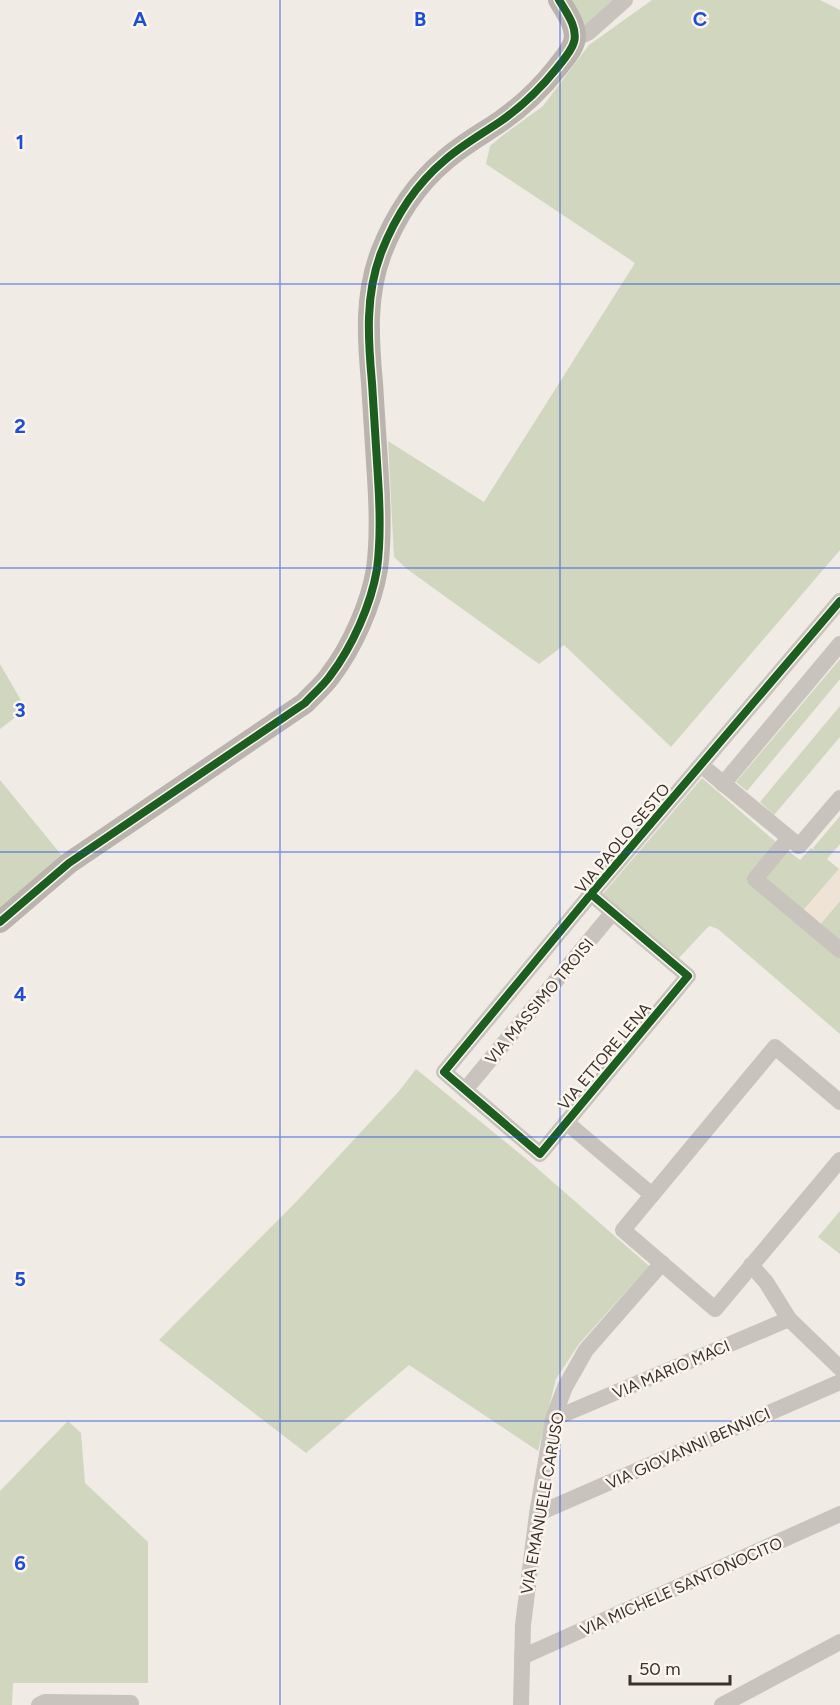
<svg xmlns="http://www.w3.org/2000/svg" width="840" height="1705" viewBox="0 0 840 1705" font-family="Figtree,sans-serif">
  <style>
    .green { fill: #d1d6bf }
    .plaza { fill: #eee3d5 }
    .lines { fill: none; stroke-linecap: round; stroke-linejoin: round }
    .street { stroke: #c9c3be; stroke-width: 16 }
    .secondary { stroke: #bab3ae; stroke-width: 22 }
    .cycleway-casing { stroke: #fbf5ee; stroke-width: 11 }
    .cycleway { stroke: #1b5e20; stroke-width: 8 }
    .grid { fill: none; stroke: #1d4ed8; stroke-width: 1.5; stroke-opacity: 0.55 }
    .labels { text-anchor: middle; stroke-width: 5; stroke-linejoin: round; paint-order: stroke }
    .street-label { font-size: 16px; fill: #3b302b; stroke: #fbf5ee }
    .grid-label { font-size: 20px; text-anchor: middle; font-weight: bold; fill: #1d4ed8; stroke: #fbf5ee; stroke-width: 5; stroke-linejoin: round; paint-order: stroke }
  </style>
  <rect width="100%" height="100%" fill="#f0ebe5"/>
  <!-- green -->
  <g class="green">
    <polygon points="569,0 618,0 584,27"/>
    <polygon points="652,0 820,0 840,10 840,550 671,747 564,645 539,664 407,569 394,557 388,441 484,502 635,263 486,164 490,146 502,136 543,106 589,45"/>
    <polygon points="840,659 840,679 747,791 736,782"/>
    <polygon points="0,664 26,709 0,729"/>
    <polygon points="840,706 840,737 774,815 760,802"/>
    <polygon points="702,778 777,843 752,878 840,956 840,1034 718,929 710,926 707,928 679,958 602,895"/>
    <polygon points="0,780 63,857 0,911"/>
    <polygon points="840,816 840,844 827,859 839,869 800,914 758,879 783,847 800,860 811,848 815,850 813,848"/>
    <polygon points="840,901 840,947 817,928"/>
    <polygon points="416,1069 530,1162 649,1266 579,1344 556,1379 538,1451 409,1365 306,1453 159,1340 296,1202 400,1090"/>
    <polygon points="840,1211 840,1254 818,1237"/>
    <polygon points="68,1421 81,1433 85,1483 148,1542 148,1683 13,1683 12,1705 0,1705 0,1491"/>
  </g>
  <!-- plaza -->
  <polygon class="plaza" points="840,868 840,900 817,928 800,914"/>
  <g class="lines">
    <!-- street -->
    <g class="street">
      <polyline points="575,39 589,32 625,0"/>
      <polyline points="701,765 799,846 840,798"/>
      <polyline points="723,784 840,644"/>
      <polyline points="789,838 755,879 840,950"/>
      <polyline points="591,894 688,976 540,1154 444,1072 591,894 840,601"/>
      <polyline points="465,1090 613,912"/>
      <polyline points="840,1102 775,1047 623,1230 715,1309 840,1160"/>
      <polyline points="566,1122 652,1195"/>
      <polyline points="751,1265 766,1282 789,1319 840,1368"/>
      <polyline points="553,1419 789,1319"/>
      <polyline points="537,1514 840,1382"/>
      <polyline points="522,1657 840,1514"/>
      <polyline points="39,1705 45,1702 131,1703"/>
      <polyline points="521,1705 523,1625 537,1514 553,1419 565,1387 586,1350 662,1263"/>
      <polyline points="722,1705 840,1642"/>
    </g>
    <!-- secondary -->
    <path class="secondary" d="M0,922L69,863L305,703C313,694 323,686 330,676C352,647 371,605 377,569C381,539 380,508 378,478C376,446 374,415 372,383C368,339 365,295 381,253C395,217 415,185 445,160C462,145 482,134 501,121C521,107 541,88 557,68C563,60 571,52 574,42C578,27 566,12 559,0"/>
    <!-- cycleway casing -->
    <g class="cycleway-casing">
      <g id="cycleway">
        <polyline points="591,894 688,976 540,1154 444,1072 591,894 840,601"/>
        <path d="M0,922L69,863L305,703C313,694 323,686 330,676C352,647 371,605 377,569C381,539 380,508 378,478C376,446 374,415 372,383C368,339 365,295 381,253C395,217 415,185 445,160C462,145 482,134 501,121C521,107 541,88 557,68C563,60 571,52 574,42C578,27 566,12 559,0"/>
      </g>
    </g>
    <!-- cycleway -->
    <use href="#cycleway" class="cycleway"/>
  </g>
  <!-- grid -->
  <path class="grid" d="M280,0V1705M560,0V1705M0,284H840M0,568H840M0,852H840M0,1137H840M0,1421H840"/>
  <g class="labels">
    <!-- street labels -->
    <g class="street-label">
      <text transform="translate(622 838) rotate(-50)" y="6">VIA PAOLO SESTO</text>
      <text transform="translate(539 1001) rotate(-50)" y="6">VIA MASSIMO TROISI</text>
      <text transform="translate(604 1056) rotate(-50)" y="6">VIA ETTORE LENA</text>
      <text transform="translate(671 1369) rotate(-23)" y="6">VIA MARIO MACI</text>
      <text transform="translate(688 1448) rotate(-24)" y="6">VIA GIOVANNI BENNICI</text>
      <text transform="translate(542 1503) rotate(-80)" y="6">VIA EMANUELE CARUSO</text>
      <text transform="translate(681 1586) rotate(-24)" y="6">VIA MICHELE SANTONOCITO</text>
    </g>
  </g>
  <g class="grid-label">
    <text x="140" y="26">A</text>
    <text x="420" y="26">B</text>
    <text x="700" y="26">C</text>
    <text x="20" y="149">1</text>
    <text x="20" y="433">2</text>
    <text x="20" y="717">3</text>
    <text x="20" y="1001">4</text>
    <text x="20" y="1286">5</text>
    <text x="20" y="1570">6</text>
  </g>
  <!-- scale -->
  <path d="M630 1675v9h100v-9" fill="none" stroke="#3b302b" stroke-width="3"/>
  <text x="639" y="1675" font-size="18" fill="#3b302b" stroke="#fbf5ee" stroke-width="4.5" paint-order="stroke">50 m</text>
</svg>
